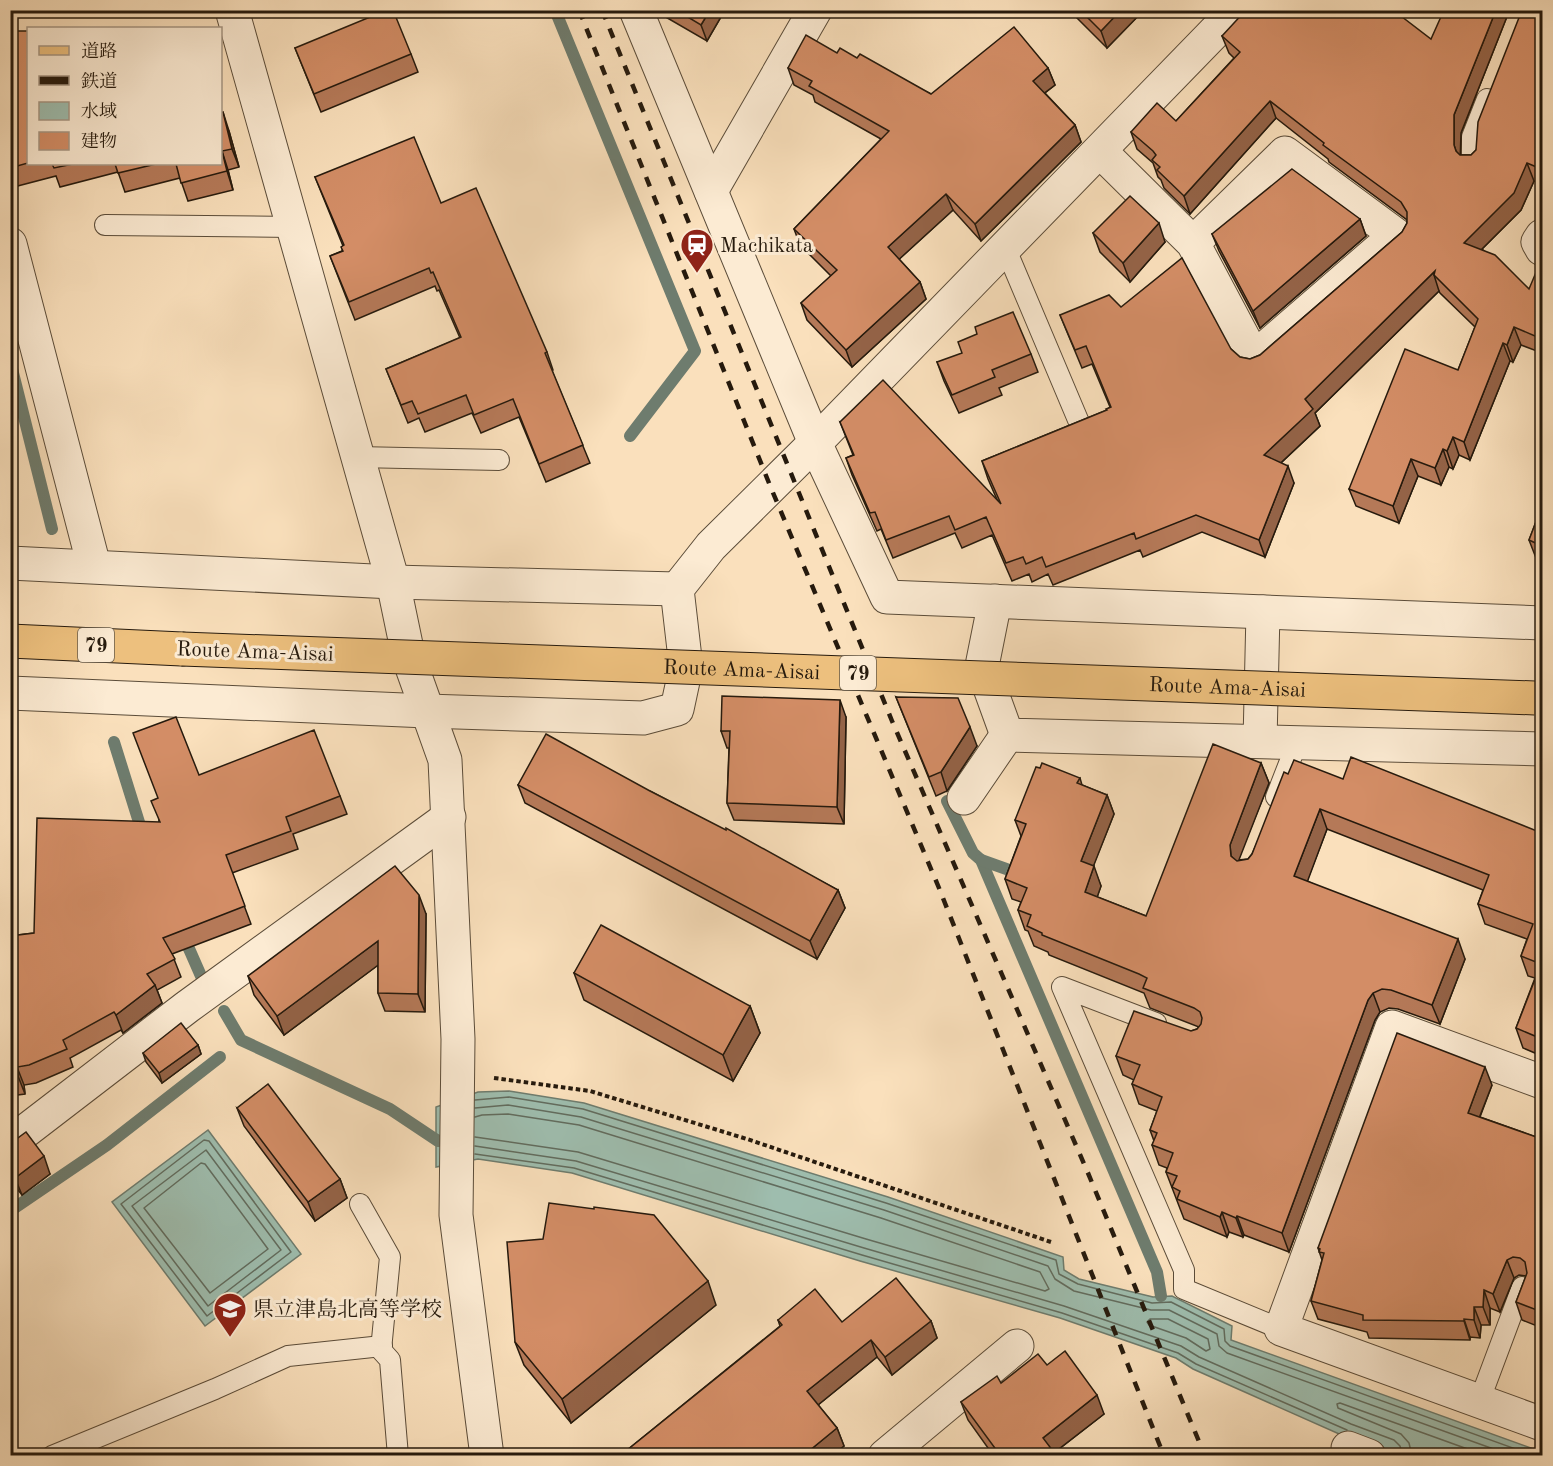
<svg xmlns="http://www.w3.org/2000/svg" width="1553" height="1466" viewBox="0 0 1553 1466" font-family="'Old Standard TT','Noto Serif JP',serif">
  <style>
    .water { fill: #9ebdae; stroke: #6e7c6e; stroke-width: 1.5 }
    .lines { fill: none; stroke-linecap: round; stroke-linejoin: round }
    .shore { stroke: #626c5e; stroke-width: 1.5 }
    .stream { stroke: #6e7c6e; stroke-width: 12 }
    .service-casing { stroke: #5b4c39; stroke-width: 22 }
    .minor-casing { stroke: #5b4c39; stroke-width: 35 }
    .primary-casing { stroke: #261a0d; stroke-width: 35 }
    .path { stroke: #261a0d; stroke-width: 4; stroke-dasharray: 4.5 3; stroke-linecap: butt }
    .service { stroke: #fcebd3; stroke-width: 20 }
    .minor { stroke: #fcebd3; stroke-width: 33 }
    .primary { stroke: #edc07e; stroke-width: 33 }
    .rail { stroke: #261a0d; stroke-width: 4.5; stroke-dasharray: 10 10; stroke-linecap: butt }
    .primary-bridge-casing { stroke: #261a0d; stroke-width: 35; stroke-linecap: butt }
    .primary-bridge { stroke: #edc07e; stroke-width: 33 }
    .wall { fill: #b57958; stroke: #261a0d; stroke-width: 1.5 }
    .shaded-wall { fill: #946347; stroke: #261a0d; stroke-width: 1.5 }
    .building { fill: #d38d66; stroke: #261a0d; stroke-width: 1.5 }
    .labels { text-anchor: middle; stroke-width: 6; stroke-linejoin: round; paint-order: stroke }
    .shield { fill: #fcebd3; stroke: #665948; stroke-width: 1.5 }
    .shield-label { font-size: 20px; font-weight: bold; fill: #261a0d }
    .poi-label { font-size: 21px; fill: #261a0d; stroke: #fcebd3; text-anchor: start }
    .street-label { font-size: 21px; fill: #261a0d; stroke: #fcebd3 }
  </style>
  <rect width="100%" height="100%" fill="#fae0bc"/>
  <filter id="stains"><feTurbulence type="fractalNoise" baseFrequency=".00333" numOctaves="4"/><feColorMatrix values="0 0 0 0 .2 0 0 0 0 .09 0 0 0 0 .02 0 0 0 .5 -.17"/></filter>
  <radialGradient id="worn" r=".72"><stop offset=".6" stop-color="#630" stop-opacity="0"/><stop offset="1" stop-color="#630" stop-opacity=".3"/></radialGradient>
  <!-- water -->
  <g class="water">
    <polygon points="509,1091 584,1103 888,1197 1063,1257 1064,1270 1079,1279 1153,1297 1172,1296 1232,1326 1231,1340 1542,1452 1542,1455 1396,1455 1346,1437 1193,1369 1176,1358 1060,1318 860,1261 572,1173 478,1159 436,1167 436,1107 478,1092"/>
    <polygon points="208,1130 301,1254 205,1326 112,1202"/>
  </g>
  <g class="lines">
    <!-- shore -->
    <g class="shore">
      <polyline points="475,1100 509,1097 583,1109 886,1203 1056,1260 1059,1274 1078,1284 1152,1303 1171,1302 1224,1329 1225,1341 1230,1346 1535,1456"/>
      <polyline points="475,1108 508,1105 581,1117 884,1210 1048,1266 1055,1279 1074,1291 1151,1310 1169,1310 1217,1334 1219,1346 1227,1353 1513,1456"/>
      <polyline points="475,1137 578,1152 866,1239 1045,1291 1049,1289 1040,1272 881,1218 579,1125 508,1114 482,1115 475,1117"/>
      <polygon points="204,1140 209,1141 291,1252 207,1316 121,1204"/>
      <polyline points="475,1146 576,1161 864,1248 1064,1306 1181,1346 1199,1357 1351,1424 1394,1440 1400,1446 1403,1456"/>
      <polygon points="206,1150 281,1250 208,1306 132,1206"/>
      <polyline points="475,1154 574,1168 862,1255 1062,1313 1178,1353 1196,1364 1347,1430"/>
      <polygon points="201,1163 205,1164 268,1249 210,1293 144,1208"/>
      <polygon points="1150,1319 1168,1319 1208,1339 1210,1349 1206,1351 1186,1338 1149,1325 1147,1322"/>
      <polyline points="1412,1456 1409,1443 1401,1434 1338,1408 1337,1404 1340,1403 1487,1456"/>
    </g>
    <!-- stream -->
    <g class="stream">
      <polyline points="555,10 695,351 630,436"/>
      <polyline points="10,361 52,529"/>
      <polyline points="114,742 143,835"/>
      <polyline points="947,801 973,853 981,860 1157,1272 1161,1296"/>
      <polyline points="981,860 1023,875"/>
      <polyline points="183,935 201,976"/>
      <polyline points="224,1011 241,1040 390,1109 438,1141 451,1140"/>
      <polyline points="10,1211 107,1145 220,1057"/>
    </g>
    <!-- service casing -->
    <g class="service-casing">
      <g id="service">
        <polyline points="1472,162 1472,137 1487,99"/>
        <polyline points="105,225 293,227"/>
        <polyline points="1005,247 1081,427"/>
        <polyline points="357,457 499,460"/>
        <polyline points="1276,797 1297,743"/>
        <polyline points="1156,1023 1062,987 1184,1270 1184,1289 1281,1329"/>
        <polyline points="360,1204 390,1257 381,1350 390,1360 398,1456"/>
        <polyline points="1479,1402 1522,1287"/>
        <polyline points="52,1456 215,1389 288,1356 382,1346"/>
      </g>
    </g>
    <!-- minor casing -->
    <g class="minor-casing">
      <g id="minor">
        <polyline points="232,10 393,582 409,659 445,760 458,1039 456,1215 487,1456"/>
        <polyline points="636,10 815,443 887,597 1542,623"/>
        <polyline points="1100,151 1193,243 1254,358 1396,235 1285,153 1193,243"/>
        <polyline points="711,191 815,10"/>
        <polyline points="1542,236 1538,242 1542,249"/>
        <polyline points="10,244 94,566"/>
        <polyline points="10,563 393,582 677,589"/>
        <polyline points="995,601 982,666 1007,735 1542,749"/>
        <polyline points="10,693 427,711 643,718 677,709 686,667 677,589 711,546 815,443 1236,10"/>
        <polyline points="1260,741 1263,612"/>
        <polyline points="964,798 1007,735"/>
        <polyline points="1542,1082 1392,1027 1281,1329 1542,1424"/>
        <polyline points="10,1143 187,1007 449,817"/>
        <polyline points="1348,1448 1369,1456"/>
        <polyline points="885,1456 1017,1346"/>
      </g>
    </g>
    <!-- primary casing -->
    <g class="primary-casing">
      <polyline id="primary" points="10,641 182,649"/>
    </g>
    <!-- path -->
    <polyline class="path" points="494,1078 590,1091 747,1139 1051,1242"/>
    <!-- service -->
    <use href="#service" class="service"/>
    <!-- minor -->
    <use href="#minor" class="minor"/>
    <!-- primary -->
    <use href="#primary" class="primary"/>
    <!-- rail -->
    <g class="rail">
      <polyline points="579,10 771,488 939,888 1164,1456"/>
      <polyline points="602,10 892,721 1088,1173 1205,1456"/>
    </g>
    <!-- primary-bridge casing -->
    <g class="primary-bridge-casing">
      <g id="primary-bridge">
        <path id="s1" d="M182,649L1535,698"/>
      </g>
    </g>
    <!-- primary-bridge -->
    <use href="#primary-bridge" class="primary-bridge"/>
  </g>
  <!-- wall -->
  <g class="wall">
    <polygon points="657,10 725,10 707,41 657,12"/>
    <polygon points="1069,10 1144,10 1107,48"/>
    <polygon points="1508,14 1461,133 1460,155 1471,155 1476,150 1542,16 1542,184 1534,181 1521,210 1482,249 1529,289 1542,273 1542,353 1521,345 1513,362 1510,361 1470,460 1459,455 1453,469 1449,467 1441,485 1418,476 1399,523 1356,506 1349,489 1458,370 1475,327 1440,293 1439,291 1315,413 1320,426 1281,463 1294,483 1265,557 1202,532 1143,557 1140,550 1053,585 1048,574 1032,582 1029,574 1012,581 992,535 962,548 955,533 893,558 881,529 877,531 852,475 846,458 853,455 840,422 998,502 988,479 982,461 1107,410 1110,407 1092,364 1082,368 1060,315 1121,307 1231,349 1240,357 1250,359 1260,355 1402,232 1407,223 1407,220 1329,162 1328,159 1276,118 1190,214 1164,188 1161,180 1158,177 1153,163 1137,149 1131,132 1176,121 1234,58 1229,53 1222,36 1431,39"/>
    <polygon points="10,31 28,164 220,164 220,113 229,131 239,167 228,170 233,190 188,201 180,178 125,192 118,172 60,187 56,176 10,188"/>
    <polygon points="295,48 411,54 418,72 321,112"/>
    <polygon points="837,53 857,58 931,94 1048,68 1055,85 1045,93 1075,125 1081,142 981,241 953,210 899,259 920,282 926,299 852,367 807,320 801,303 831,276 800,245 794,229 881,139 815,102 813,95 794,85 788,68"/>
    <polygon points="315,177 441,203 547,352 553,370 552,371 590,463 546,482 519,417 481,433 472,413 425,432 419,418 408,423 386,369 460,338 439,290 437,291 435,286 355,320 330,256 342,251 343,246"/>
    <polygon points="1360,219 1366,236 1260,328 1219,251 1212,234"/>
    <polygon points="1093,233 1165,242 1130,282 1100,252"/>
    <polygon points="1031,354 1038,372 999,388 1002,395 959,413 944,381 937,362"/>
    <polygon points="1542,506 1542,561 1536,558 1529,540"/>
    <polygon points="896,697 977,746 947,791 936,796"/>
    <polygon points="846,717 844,824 734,820 727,803 729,748 727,748 721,731"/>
    <polygon points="1261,763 1269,783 1238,860 1248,859 1252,854 1288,774 1343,779 1542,833 1542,1056 1523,1048 1516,1028 1535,978 1528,976 1521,956 1527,939 1485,924 1478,904 1483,890 1327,829 1307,881 1465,959 1440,1024 1398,1009 1389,1008 1380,1012 1375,1020 1289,1252 1244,1235 1243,1237 1229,1232 1227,1237 1184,1219 1166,1172 1167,1168 1159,1165 1152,1145 1154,1141 1150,1130 1157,1111 1139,1104 1132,1084 1134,1080 1123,1075 1116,1056 1197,1029 1199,1027 1150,1008 1144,993 1049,955 1048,952 1034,946 1028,931 1025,930 1018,910 1021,902 1012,899 1005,879 1021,836 1015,820 1080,778 1082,785 1107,795 1114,814 1093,866 1101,886 1097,897 1146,916"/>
    <polygon points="199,775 340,796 347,814 293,834 298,849 232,873 251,924 172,954 181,977 157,990 162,1003 123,1033 121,1030 70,1058 73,1067 36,1083 24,1085 25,1094 10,1096 10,936 34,933 159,822 158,798"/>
    <polygon points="518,785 650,791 838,890 845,908 817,959 525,803"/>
    <polygon points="426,914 425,1012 385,1011 378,993 378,965 284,1035 254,995 248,976"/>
    <polygon points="574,973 750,1006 760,1033 733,1081 584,1000"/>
    <polygon points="198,1045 201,1054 162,1083 146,1062 143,1053"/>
    <polygon points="1492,1085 1480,1117 1542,1139 1542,1328 1522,1320 1516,1302 1526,1276 1519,1275 1514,1278 1500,1312 1490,1308 1490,1325 1481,1325 1480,1338 1470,1337 1470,1340 1369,1338 1367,1332 1318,1319 1311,1301 1322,1260 1318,1248"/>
    <polygon points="237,1108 340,1179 347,1198 315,1221 244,1126"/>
    <polygon points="10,1142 50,1174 22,1195 10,1180"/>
    <polygon points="716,1305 571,1423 524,1365 515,1342"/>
    <polygon points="778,1320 842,1322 931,1321 937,1338 892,1375 877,1357 818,1405 837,1428 844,1446 832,1455 621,1455 780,1326"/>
    <polygon points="1047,1365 1104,1414 1054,1453 1056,1455 993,1455 968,1420 961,1402 1001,1383"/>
  </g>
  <!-- shaded-wall -->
  <g class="shaded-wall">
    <polygon points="710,10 725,10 707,41 701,25"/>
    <polygon points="1121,10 1144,10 1107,48 1101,31"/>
    <polygon points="1496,10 1507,10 1508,14 1461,133 1460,163 1454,145 1454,115"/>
    <polygon points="1048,68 1055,85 1039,97 1033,81"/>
    <polygon points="1270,101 1276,118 1190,214 1184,196"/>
    <polygon points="223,112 229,131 239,167 232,149"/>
    <polygon points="1075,125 1081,142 981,241 975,224"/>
    <polygon points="222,151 228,170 233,190 227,171"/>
    <polygon points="1527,163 1534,181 1521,210 1471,260 1464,243"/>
    <polygon points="1542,165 1542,176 1539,168"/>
    <polygon points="946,194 953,210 894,264 888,247"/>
    <polygon points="1360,219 1366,236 1260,328 1253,311"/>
    <polygon points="1159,223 1165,242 1130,282 1123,263"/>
    <polygon points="1435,271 1434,275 1439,291 1315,413 1320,426 1270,473 1264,455 1305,399"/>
    <polygon points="920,282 926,299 852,367 846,350"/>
    <polygon points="1514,327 1521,345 1513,362 1507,345"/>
    <polygon points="1503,343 1510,361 1470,460 1464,442"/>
    <polygon points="1453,437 1459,455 1453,469 1447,451"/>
    <polygon points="1443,449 1449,467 1441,485 1435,468"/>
    <polygon points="1411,459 1418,476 1399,523 1393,506"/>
    <polygon points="1288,466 1294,483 1265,557 1259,540"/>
    <polygon points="840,700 846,717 844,824 837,807"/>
    <polygon points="970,727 977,746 947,791 941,772"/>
    <polygon points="1261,763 1269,783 1237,865 1231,856 1230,845"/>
    <polygon points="1107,795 1114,814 1088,880 1081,861"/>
    <polygon points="1320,809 1327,829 1302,896 1294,876"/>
    <polygon points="1094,866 1101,886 1092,912 1085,892"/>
    <polygon points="838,890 845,908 817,959 810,941"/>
    <polygon points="419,895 426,914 425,1012 418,994"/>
    <polygon points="1458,939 1465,959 1440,1024 1432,1005"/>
    <polygon points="378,941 385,960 284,1035 277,1016"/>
    <polygon points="155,985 162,1003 123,1033 116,1015"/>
    <polygon points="1373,993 1380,1012 1375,1020 1289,1252 1282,1233 1368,1000"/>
    <polygon points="750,1006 760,1033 733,1081 723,1055"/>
    <polygon points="198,1045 201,1054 162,1083 159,1073"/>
    <polygon points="17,1067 24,1085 25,1094 18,1076"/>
    <polygon points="1485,1067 1492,1085 1474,1131 1468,1113"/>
    <polygon points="44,1156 50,1174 22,1195 15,1178"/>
    <polygon points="340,1179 347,1198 315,1221 308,1202"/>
    <polygon points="1222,1212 1229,1232 1227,1237 1220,1217"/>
    <polygon points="1237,1216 1244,1235 1243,1237 1236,1218"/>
    <polygon points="1507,1260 1514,1278 1500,1312 1493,1294"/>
    <polygon points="708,1281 716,1305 571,1423 562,1399"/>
    <polygon points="1484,1290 1490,1308 1490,1325 1483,1307"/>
    <polygon points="1474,1307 1481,1325 1480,1338 1474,1320"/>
    <polygon points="1464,1319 1470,1337 1470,1340 1464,1321"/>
    <polygon points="931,1321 937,1338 892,1375 885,1357"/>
    <polygon points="871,1340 877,1357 813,1409 807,1391"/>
    <polygon points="1097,1395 1104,1414 1051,1455 1043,1438"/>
    <polygon points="837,1428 844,1446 832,1455 804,1455"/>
    <polygon points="758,1451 760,1455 752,1455"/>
  </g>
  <!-- building -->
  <g class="building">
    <polygon points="387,10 393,10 411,54 314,94 295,48"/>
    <polygon points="676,10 710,10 701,25"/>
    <polygon points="1080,10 1121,10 1101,31"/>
    <polygon points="1246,10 1393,10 1431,39 1444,10 1496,10 1454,115 1454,145 1456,151 1460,155 1471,155 1476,150 1478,122 1522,10 1531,10 1542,16 1542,165 1539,168 1527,163 1514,193 1464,243 1495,255 1529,289 1537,270 1542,273 1542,339 1514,327 1507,345 1503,343 1464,442 1453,437 1447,451 1443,449 1435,468 1411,459 1393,506 1349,489 1405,349 1458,370 1478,319 1434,275 1435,271 1305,399 1313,409 1264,455 1288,466 1259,540 1196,515 1136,539 1134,533 1046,567 1042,557 1026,564 1023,557 1006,563 986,517 955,530 949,516 886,540 875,512 870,513 846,458 854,455 840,422 883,380 1001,504 982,461 1107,410 1106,409 1111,407 1086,346 1075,350 1060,315 1109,295 1121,307 1182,258 1231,349 1240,357 1250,359 1260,355 1402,232 1407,223 1407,212 1401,202 1323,145 1324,143 1270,101 1184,196 1157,170 1160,167 1152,160 1156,155 1153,151 1131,132 1157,103 1176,121 1240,52 1222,36"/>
    <polygon points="1014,27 1048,68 1033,81 1075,125 975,224 946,194 888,247 920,282 846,350 801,303 837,270 794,229 889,131 809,86 812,81 788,68 806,35 837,53 840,48 857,58 860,54 931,94"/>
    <polygon points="10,31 28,31 28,163 10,168"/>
    <polygon points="223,112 232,149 222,151 227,171 181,183 176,164 220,164 220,113"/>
    <polygon points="414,137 441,203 476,188 547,352 545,353 583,445 539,464 513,399 474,415 466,395 418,414 412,401 401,405 386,369 461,337 433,272 431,273 429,268 349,302 330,256 343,251 341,247 344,245 315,177"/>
    <polygon points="52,164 73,164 54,168"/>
    <polygon points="115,164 156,164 118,173"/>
    <polygon points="1292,169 1360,219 1253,311 1212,234"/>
    <polygon points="1130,196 1159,223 1123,263 1093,233"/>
    <polygon points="1013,312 1031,354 992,370 995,377 952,395 937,362 962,353 958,342 977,334 975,327"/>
    <polygon points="1542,506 1542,546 1529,540"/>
    <polygon points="722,696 840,700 837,807 727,803 730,731 721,731"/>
    <polygon points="896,697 958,698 970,727 941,772 929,777"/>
    <polygon points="176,717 199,775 314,730 340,796 286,817 291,831 226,855 245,906 163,938 175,959 147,974 155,985 116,1015 114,1012 63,1040 67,1049 29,1065 17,1067 18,1076 10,1077 10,936 34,933 37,818 160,822 151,801 158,798 133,733"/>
    <polygon points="546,734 650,791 726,830 726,828 838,890 810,941 518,785"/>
    <polygon points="1213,744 1261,763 1230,845 1231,856 1237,861 1248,859 1252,854 1284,772 1288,774 1294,760 1343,779 1351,757 1542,833 1542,1039 1516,1028 1541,964 1521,956 1533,924 1478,904 1489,875 1320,809 1294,876 1458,939 1432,1005 1391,990 1382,989 1373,993 1368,1000 1282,1233 1237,1216 1236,1218 1222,1212 1220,1217 1177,1199 1180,1191 1172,1187 1177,1176 1166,1172 1173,1153 1152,1145 1157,1133 1150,1130 1162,1097 1132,1084 1140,1065 1116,1056 1134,1011 1191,1031 1197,1029 1201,1024 1202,1018 1200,1012 1194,1008 1143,988 1147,978 1139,974 1042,935 1042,933 1027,926 1031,915 1018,910 1027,888 1005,879 1026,824 1015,820 1036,767 1040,768 1042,763 1080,778 1077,783 1107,795 1081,861 1094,866 1085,892 1146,916"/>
    <polygon points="395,866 419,895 418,994 378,993 378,941 277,1016 248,976"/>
    <polygon points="601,925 750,1006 723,1055 574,973"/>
    <polygon points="181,1023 198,1045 159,1073 143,1053"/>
    <polygon points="1397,1033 1485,1067 1468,1113 1542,1139 1542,1312 1516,1302 1527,1273 1525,1262 1520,1258 1513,1257 1507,1260 1493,1294 1484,1290 1483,1307 1474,1307 1474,1320 1464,1319 1464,1321 1363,1320 1363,1315 1311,1301 1324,1253 1319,1252 1320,1249 1318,1248"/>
    <polygon points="268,1084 340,1179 308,1202 237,1108"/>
    <polygon points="26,1132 44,1156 15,1178 10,1171 10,1142 15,1140"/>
    <polygon points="549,1203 594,1209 594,1207 654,1215 708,1281 562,1399 515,1342 507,1242 543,1239"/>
    <polygon points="896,1278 931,1321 885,1357 871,1340 807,1391 837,1428 804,1455 762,1455 758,1451 752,1455 621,1455 782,1325 778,1320 815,1289 842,1322"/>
    <polygon points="1065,1351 1097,1395 1043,1438 1056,1455 1000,1455 961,1402 997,1376 1001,1383 1038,1354 1047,1365"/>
  </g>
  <!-- icons -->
  <defs>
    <g id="station-pin" transform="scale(1.725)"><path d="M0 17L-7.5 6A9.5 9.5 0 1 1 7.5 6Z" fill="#8f2418" stroke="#fcebd3"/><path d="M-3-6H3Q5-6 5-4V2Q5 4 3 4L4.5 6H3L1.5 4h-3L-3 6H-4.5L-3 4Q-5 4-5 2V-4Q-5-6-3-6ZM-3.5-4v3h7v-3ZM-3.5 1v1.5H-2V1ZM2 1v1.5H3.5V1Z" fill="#fff"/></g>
    <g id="school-pin" transform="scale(1.725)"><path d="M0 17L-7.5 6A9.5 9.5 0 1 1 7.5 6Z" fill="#8f2418" stroke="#fcebd3"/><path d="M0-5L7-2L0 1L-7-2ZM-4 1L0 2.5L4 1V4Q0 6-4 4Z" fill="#fff"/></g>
  </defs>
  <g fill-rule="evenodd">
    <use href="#station-pin" x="697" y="245"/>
    <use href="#school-pin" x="230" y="1309"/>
  </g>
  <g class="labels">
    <!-- shield labels -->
    <g class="shield">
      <rect x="78" y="628" width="36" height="34" rx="4.5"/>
      <rect x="840" y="656" width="36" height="34" rx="4.5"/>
    </g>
    <g class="shield-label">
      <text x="96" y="652">79</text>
      <text x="858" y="680">79</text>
    </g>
    <!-- poi labels -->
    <g class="poi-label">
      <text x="720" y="252">Machikata</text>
      <text x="253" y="1316">県立津島北高等学校</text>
    </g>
    <!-- street labels -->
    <g class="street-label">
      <text transform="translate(255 651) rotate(2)" y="7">Route Ama-Aisai</text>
      <text dy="7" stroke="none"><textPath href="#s1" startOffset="560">Route Ama-Aisai</textPath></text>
      <text dy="7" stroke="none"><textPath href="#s1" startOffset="1046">Route Ama-Aisai</textPath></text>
    </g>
  </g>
  <!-- margin -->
  <rect width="1553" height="1466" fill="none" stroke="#fae0bc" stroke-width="36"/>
  <rect x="12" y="12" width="1529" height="1442" fill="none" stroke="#261a0d" stroke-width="3"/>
  <rect x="18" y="18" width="1517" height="1430" fill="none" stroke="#261a0d" stroke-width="1.5"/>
  <!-- legend -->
  <rect x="27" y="27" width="195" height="138" fill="#fcebd3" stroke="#a69784" stroke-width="1.5"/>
  <rect x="39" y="46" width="30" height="9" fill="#edc07e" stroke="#a69784" stroke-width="1.5"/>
  <text x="81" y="57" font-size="18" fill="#261a0d">道路</text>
  <rect x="39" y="76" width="30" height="9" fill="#261a0d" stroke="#a69784" stroke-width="1.5"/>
  <text x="81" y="87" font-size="18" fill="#261a0d">鉄道</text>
  <rect x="39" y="102" width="30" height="18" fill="#9ebdae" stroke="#a69784" stroke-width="1.5"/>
  <text x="81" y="117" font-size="18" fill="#261a0d">水域</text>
  <rect x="39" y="132" width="30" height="18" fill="#d38d66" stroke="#a69784" stroke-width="1.5"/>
  <text x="81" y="147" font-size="18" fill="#261a0d">建物</text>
  <rect width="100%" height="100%" filter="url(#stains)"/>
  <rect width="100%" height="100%" fill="url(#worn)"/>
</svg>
